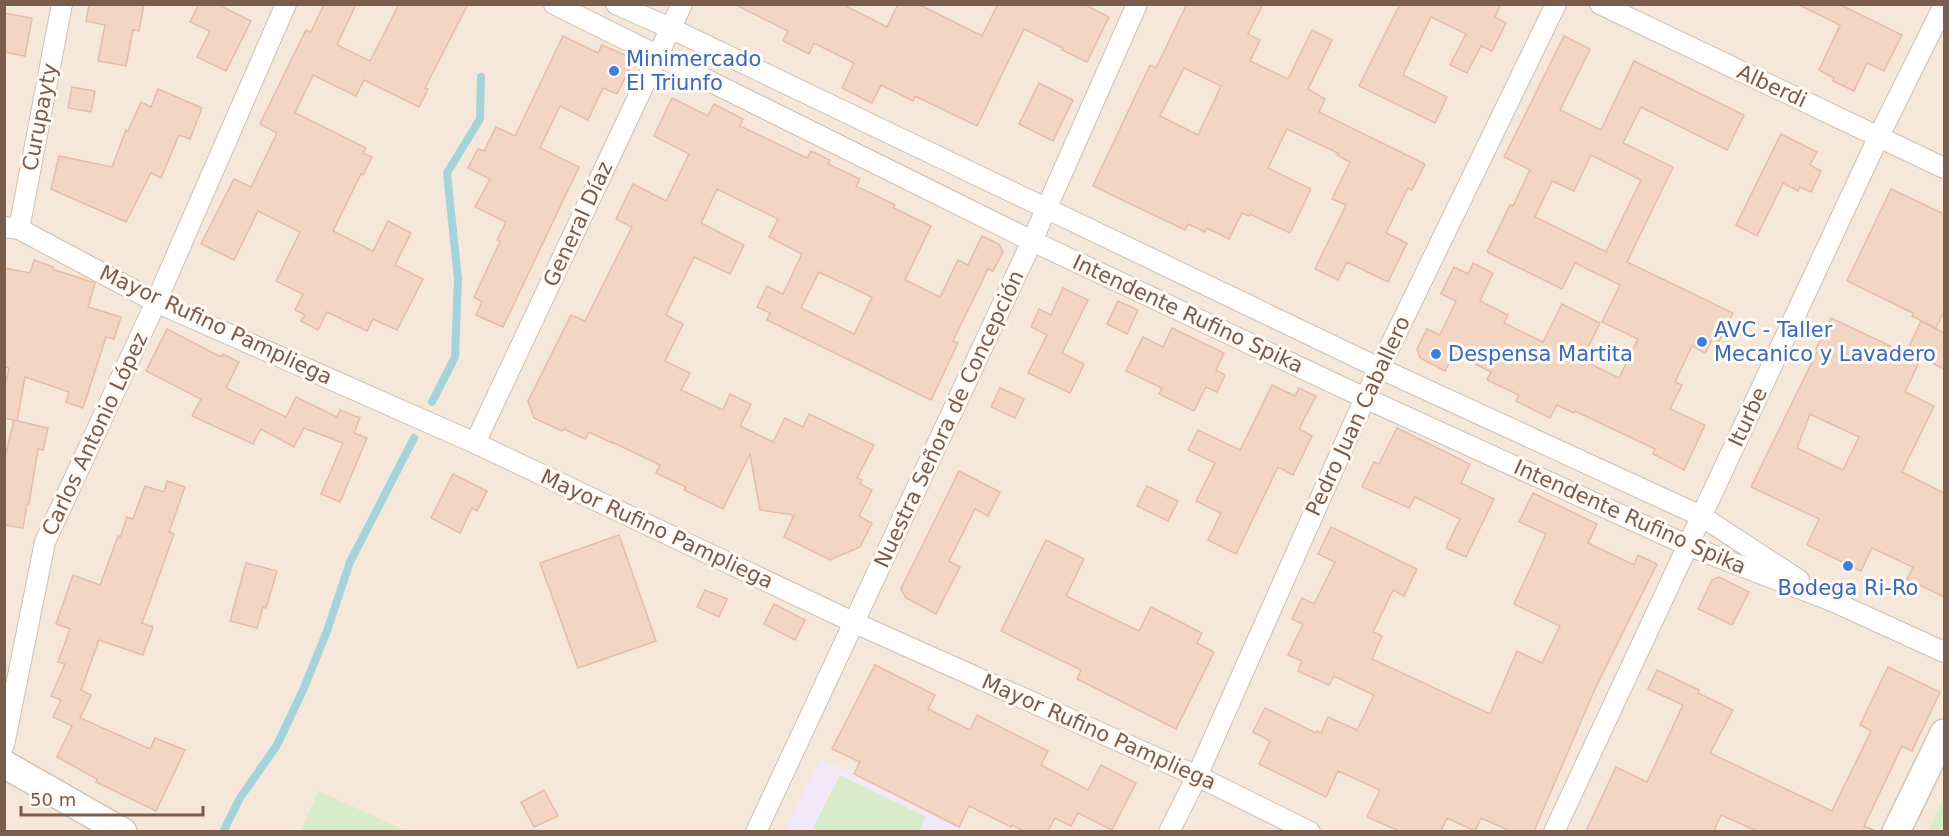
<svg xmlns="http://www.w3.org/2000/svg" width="1949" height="836" viewBox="0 0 1949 836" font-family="'DejaVu Sans',sans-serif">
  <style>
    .residential { fill: #f5e8da }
    .education { fill: #f3e8fa }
    .green { fill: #d8ecc9 }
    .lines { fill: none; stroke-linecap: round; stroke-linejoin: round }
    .stream { stroke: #a5d3da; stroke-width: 8 }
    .building { fill: #f3d5c3; stroke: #e6bba3; stroke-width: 1.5; fill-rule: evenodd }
    .street-casing { stroke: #d1beb0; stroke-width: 22 }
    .secondary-casing { stroke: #d6c0b0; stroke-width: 30 }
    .street { stroke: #fff; stroke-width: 20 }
    .secondary { stroke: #fff; stroke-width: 27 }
    .shop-dot { fill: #3f7fe0; stroke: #fffaf3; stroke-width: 2 }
    .labels { text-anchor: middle; stroke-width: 6; stroke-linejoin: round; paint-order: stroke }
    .shop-label { font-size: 21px; fill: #366cbe; stroke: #fffaf3; text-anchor: start }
    .street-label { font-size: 21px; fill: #7a5c4d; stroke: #fffaf3 }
  </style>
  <rect width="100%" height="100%" fill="#fdf6ec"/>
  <!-- residential -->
  <rect class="residential" x="5" y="5" width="1939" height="826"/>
  <!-- education -->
  <polygon class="education" points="821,759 966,831 785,832"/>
  <!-- green -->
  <g class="green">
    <polygon points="840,775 926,817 919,831 821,832 813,828"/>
    <polygon points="319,791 406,831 300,831"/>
    <polygon points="1944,797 1944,831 1928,831"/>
  </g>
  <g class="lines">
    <!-- stream -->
    <g class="stream">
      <polyline points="432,402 455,357 458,279 447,173 480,119 481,77"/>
      <polyline points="223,832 240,798 277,745 304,688 327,631 350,562 414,438"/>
    </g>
  </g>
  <!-- building -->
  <g class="building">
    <polygon points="89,4 144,4 139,31 133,30 126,66 98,61 105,25 86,21"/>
    <polygon points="199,4 217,4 251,21 226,71 197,57 210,31 190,22"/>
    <polygon points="324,4 356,4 337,45 370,61 399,4 468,4 425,88 428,89 419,107 364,80 356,96 313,75 295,113 366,148 363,153 372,157 363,175 361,174 333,231 373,251 388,221 411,233 395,265 423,279 397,330 373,319 367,331 327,312 318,330 301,321 305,315 295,310 303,294 276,281 300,232 258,211 234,260 201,244 234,179 251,187 277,133 260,124 306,30 311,32"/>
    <polygon points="734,4 842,4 887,27 898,4 918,4 982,36 998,4 1084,4 1109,17 1087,62 1062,50 1063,48 1024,29 977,126 915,96 913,101 881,85 872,103 842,88 854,63 814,43 809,54 783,41 788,31"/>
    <path d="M1187,4H1263L1248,34L1260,40L1250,61L1288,79L1312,30L1332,40L1308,89L1325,99L1319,112L1425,164L1412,190L1408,188L1386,233L1407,243L1388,282L1347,262L1338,280L1315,269L1346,205L1332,199L1350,162L1337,155L1338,153L1287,129L1268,168L1311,189L1290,233L1250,214L1249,216L1242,213L1229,239L1207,228L1205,232L1188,224L1185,230L1093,186L1150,65L1156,68ZM1184,68L1221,86L1198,135L1160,116Z"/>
    <polygon points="1400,4 1501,4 1495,17 1506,23 1492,51 1481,46 1467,73 1450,65 1466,34 1431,17 1403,75 1447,97 1435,123 1359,86"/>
    <polygon points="1797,4 1839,4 1902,35 1884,71 1867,63 1854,91 1833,81 1834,78 1819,70 1840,25"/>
    <polygon points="4,13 32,18 25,56 4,52"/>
    <polygon points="563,36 598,53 602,45 634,59 617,94 603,88 588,120 560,106 540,148 579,167 503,327 476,315 482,302 474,297 500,242 497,240 506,222 475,207 490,179 468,168 478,149 484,151 496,127 515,136"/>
    <path d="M1564,36L1590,49L1560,110L1601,130L1634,61L1744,115L1727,150L1641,107L1623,143L1673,167L1627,262L1733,313L1719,341L1713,338L1705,353L1692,346L1675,382L1682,385L1670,409L1705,425L1684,470L1653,454L1655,449L1575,411L1574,413L1557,405L1550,418L1516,401L1519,395L1487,380L1491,372L1454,353L1445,371L1420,358L1417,349L1427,329L1440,335L1456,301L1441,294L1454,267L1468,274L1473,263L1493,273L1480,301L1508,315L1504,323L1543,342L1562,304L1600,323L1582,360L1619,378L1638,339L1602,322L1620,285L1575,263L1562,289L1487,252L1510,205L1513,206L1530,170L1504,157ZM1591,155L1641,180L1606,252L1535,217L1552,181L1574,191Z"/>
    <polygon points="1039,83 1073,100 1053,141 1019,124"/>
    <polygon points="72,87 95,91 91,112 68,108"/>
    <polygon points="158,89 202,108 190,139 179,135 161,178 151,173 126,222 51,189 59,156 112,167 126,130 128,131 141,102 151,107"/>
    <path d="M672,98L708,116L714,104L743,119L740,126L807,158L811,151L830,160L828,164L860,179L856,186L895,205L894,208L931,226L905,280L940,297L958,260L968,265L982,236L999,244L1003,252L993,271L988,269L953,341L958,343L931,400L767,320L770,313L757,307L767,286L783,294L802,254L769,237L778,219L717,189L701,223L744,245L730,274L694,257L666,315L683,324L665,361L690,373L681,390L723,410L730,394L751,404L740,426L773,442L785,418L803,427L809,414L874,445L857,478L862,480L860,484L872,490L859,516L872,523L860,547L830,560L784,537L794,515L760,510L750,454L723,509L684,490L686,487L656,473L660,465L612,442V443L589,432L585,439L564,429L562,431L534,418L528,401L571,315L585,321L632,227L616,219L633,184L666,201L689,154L654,136ZM819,272L872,297L854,334L801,308Z"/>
    <polygon points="1781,134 1817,152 1810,165 1821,171 1811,192 1800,187 1798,191 1783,183 1757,236 1736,225"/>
    <polygon points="1891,189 1944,214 1944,311 1936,328 1912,316 1913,313 1847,281"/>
    <polygon points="34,260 53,267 52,269 95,283 88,307 121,317 114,339 106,337 83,408 66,402 69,392 25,377 17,421 4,418 4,391 9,368 4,367 4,268 30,273"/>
    <polygon points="1063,288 1088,300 1062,353 1084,364 1070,393 1028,373 1047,335 1031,327 1039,309 1051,315"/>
    <polygon points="1118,301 1138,310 1127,334 1107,324"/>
    <path d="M1831,318L1920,360L1905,392L1934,406L1902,472L1944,493V597L1907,579L1913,567L1872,548L1861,571L1807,545L1819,519L1751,487L1818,350L1816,349ZM1810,414L1859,437L1843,470L1797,448Z"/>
    <polygon points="1921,321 1944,333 1944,369 1907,351"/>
    <polygon points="1172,328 1224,353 1216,370 1225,375 1217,392 1206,387 1194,411 1159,394 1162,388 1126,371 1143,337 1163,347"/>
    <polygon points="167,329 221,357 223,354 239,362 226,388 286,417 296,397 337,417 340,410 360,418 354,433 367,438 340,502 321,494 343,443 304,428 294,447 261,429 253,444 192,416 201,399 146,371"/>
    <polygon points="1272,385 1295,396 1299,388 1316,396 1299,429 1312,436 1293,475 1278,467 1236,554 1208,540 1221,513 1196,501 1215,463 1188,450 1198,430 1240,450"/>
    <polygon points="1000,388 1024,399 1015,418 991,407"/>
    <polygon points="14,420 48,428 43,450 38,449 29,504 27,504 23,528 4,525 4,461"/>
    <polygon points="1397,428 1470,464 1461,483 1494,499 1466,557 1446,548 1460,519 1415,497 1409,508 1362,487 1374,462 1379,464"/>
    <polygon points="959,471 1000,492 988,516 975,509 949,561 960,567 936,614 906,598 901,589"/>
    <polygon points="453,474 487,491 477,511 472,508 460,533 431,518"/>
    <polygon points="167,481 185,487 169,532 174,534 142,623 153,627 143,655 99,640 81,690 91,695 80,718 150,749 155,738 185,750 156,811 96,782 97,779 57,757 72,726 53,717 61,700 51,696 65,664 58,662 70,629 56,624 73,575 100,585 118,536 120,537 127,517 133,519 145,486 164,492"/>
    <polygon points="1147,486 1178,501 1168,521 1137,506"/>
    <polygon points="1533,493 1597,524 1588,543 1634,565 1638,555 1657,564 1595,689 1534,831 1510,831 1481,818 1475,831 1447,818 1441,831 1399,831 1367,817 1380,790 1338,771 1326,797 1259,764 1270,741 1253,732 1265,708 1316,733 1317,731 1321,733 1328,717 1357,730 1374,695 1334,676 1329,685 1298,671 1302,661 1288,655 1303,624 1292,619 1302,598 1314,604 1335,562 1318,554 1331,527 1417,569 1404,596 1393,590 1373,632 1382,636 1372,659 1490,714 1517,651 1542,663 1560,626 1514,604 1546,534 1519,522"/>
    <polygon points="619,535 656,641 578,668 540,563"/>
    <polygon points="1046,540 1084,559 1066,596 1139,631 1151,607 1202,633 1197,643 1214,652 1176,729 1077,679 1081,670 1001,631"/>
    <polygon points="246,563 277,571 266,608 263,607 257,628 230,621"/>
    <polygon points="1719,577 1749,592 1732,625 1698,609 1712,580"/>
    <polygon points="705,590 727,599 719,617 697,607"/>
    <polygon points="774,604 805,620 795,640 764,624"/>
    <polygon points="875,665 935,695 928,709 970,730 977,715 1048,751 1041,765 1088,790 1101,765 1136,783 1112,830 1078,813 1071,826 1055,818 1048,831 1024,831 1012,825 1011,827 969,806 959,827 854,774 860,762 832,749"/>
    <polygon points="1888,667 1940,692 1912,751 1902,746 1864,826 1876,831 1757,831 1721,815 1714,831 1586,831 1616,767 1647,782 1683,705 1648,689 1657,670 1699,690 1698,693 1733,710 1710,753 1832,811 1871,731 1860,725"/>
    <polygon points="544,790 558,816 534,827 521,802"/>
  </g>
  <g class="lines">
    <!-- street casing -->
    <g class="street-casing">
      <g id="street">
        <polyline points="554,4 1032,241 1365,398 1689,546 1832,601 1944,652"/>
        <polyline points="616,4 670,28 1379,368 1701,516 1799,580"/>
        <polyline points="1600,4 1944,168"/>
        <polyline points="4,227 19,229 156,302 475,443 855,623 1197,776 1310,832"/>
        <polyline points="19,229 62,4"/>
        <polyline points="475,443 682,4"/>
        <polyline points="4,745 45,542 156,302 286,4"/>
        <polyline points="756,832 1032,241 1137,4"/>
        <polyline points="1169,832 1197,776 1365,398 1556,4"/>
        <polyline points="1554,832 1879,136 1944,5"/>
      </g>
    </g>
    <!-- secondary casing -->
    <g class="secondary-casing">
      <g id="secondary">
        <polyline points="4,764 123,832"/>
        <polyline points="1896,832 1944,733"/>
      </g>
    </g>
    <!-- street -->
    <use href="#street" class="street"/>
    <!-- secondary -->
    <use href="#secondary" class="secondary"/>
  </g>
  <!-- markers -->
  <g class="shop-dot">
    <circle cx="614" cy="71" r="6"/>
    <circle cx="1702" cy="342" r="6"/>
    <circle cx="1436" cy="354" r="6"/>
    <circle cx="1848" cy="566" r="6"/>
  </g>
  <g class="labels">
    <!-- shop labels -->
    <g class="shop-label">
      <text x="626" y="66">Minimercado<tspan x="626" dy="24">El Triunfo</tspan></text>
      <text x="1714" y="337">AVC - Taller<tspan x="1714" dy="24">Mecanico y Lavadero</tspan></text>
      <text x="1448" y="361">Despensa Martita</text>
      <text x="1848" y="595" text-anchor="middle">Bodega Ri-Ro</text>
    </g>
    <!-- street labels -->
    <g class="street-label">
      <text transform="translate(1772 86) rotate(25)" y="7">Alberdi</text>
      <text transform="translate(40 117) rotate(-79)" y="7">Curupayty</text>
      <text transform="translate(578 224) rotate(-65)" y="7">General Díaz</text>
      <text transform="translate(1188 314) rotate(25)" y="7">Intendente Rufino Spika</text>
      <text transform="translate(216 325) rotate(25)" y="7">Mayor Rufino Pampliega</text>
      <text transform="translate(1358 416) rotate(-65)" y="7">Pedro Juan Caballero</text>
      <text transform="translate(1748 417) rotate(-65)" y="7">Iturbe</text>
      <text transform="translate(949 419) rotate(-65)" y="7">Nuestra Señora de Concepción</text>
      <text transform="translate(95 434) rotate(-65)" y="7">Carlos Antonio López</text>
      <text transform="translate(1630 517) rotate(24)" y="7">Intendente Rufino Spika</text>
      <text transform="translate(657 529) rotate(25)" y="7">Mayor Rufino Pampliega</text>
      <text transform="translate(1099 732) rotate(24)" y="7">Mayor Rufino Pampliega</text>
    </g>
  </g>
  <!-- border -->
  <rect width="1949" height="836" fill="none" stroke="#7a5c4d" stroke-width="12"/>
  <!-- scale -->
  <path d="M21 806v9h182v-9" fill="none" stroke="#7a5c4d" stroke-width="3"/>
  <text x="30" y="806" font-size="18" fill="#7a5c4d" stroke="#fffaf3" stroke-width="4.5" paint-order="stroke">50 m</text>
</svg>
